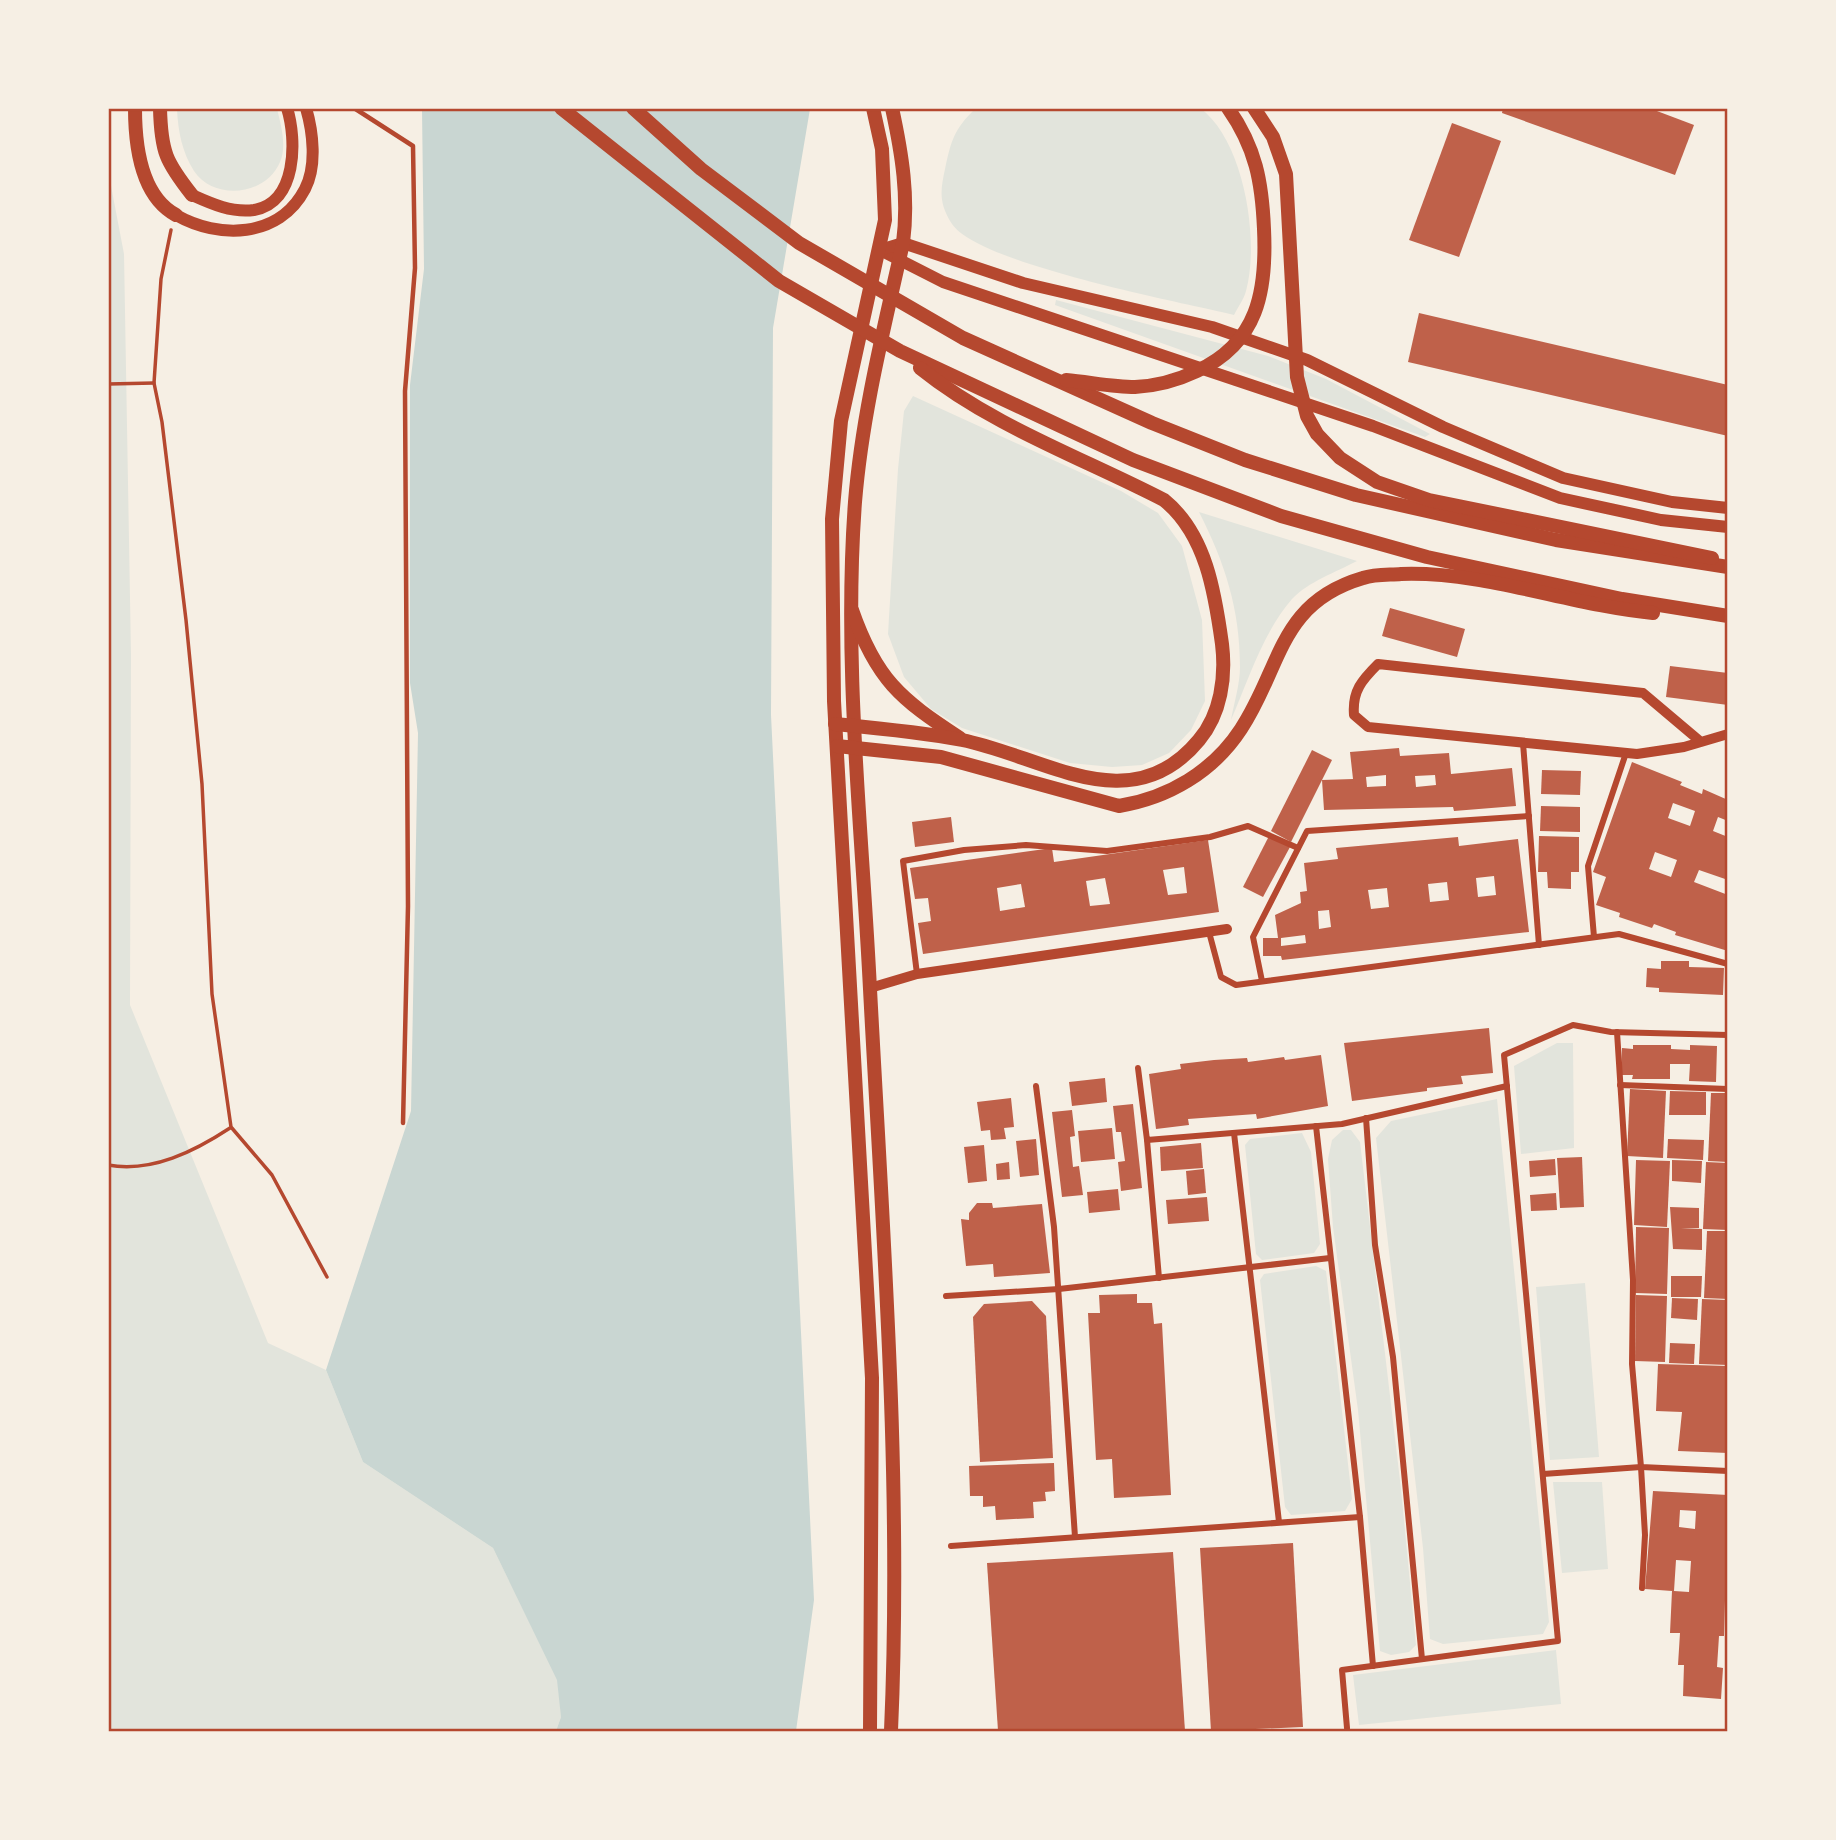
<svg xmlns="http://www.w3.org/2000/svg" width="1836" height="1840" viewBox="0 0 1836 1840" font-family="'Open Sans',sans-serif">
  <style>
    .green { fill: #e2e4dc }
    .water { fill: #c9d6d2 }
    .building { fill: #bf614a; fill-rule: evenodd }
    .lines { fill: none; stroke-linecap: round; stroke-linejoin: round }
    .path { stroke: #b5482f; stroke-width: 3.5 }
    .service { stroke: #b5482f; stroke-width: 4.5 }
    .pedestrian { stroke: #b5482f; stroke-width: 6 }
    .tertiary { stroke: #b5482f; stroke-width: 10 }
    .secondary { stroke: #b5482f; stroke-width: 12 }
    .primary { stroke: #b5482f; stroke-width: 14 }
    .trunk { stroke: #b5482f; stroke-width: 14 }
    .neatline { fill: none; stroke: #b5482f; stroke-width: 2.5 }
  </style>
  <rect width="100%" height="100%" fill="#f6efe4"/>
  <!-- green -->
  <g class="green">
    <path d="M177,109H277C281,125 287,146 280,162C266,196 214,201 194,171C182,152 178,131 177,109Z"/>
    <path d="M975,109L1200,108C1244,140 1260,240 1246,291C1244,299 1238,307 1234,315C1180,302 979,264 952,224C939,203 940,192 945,169C951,141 954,129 975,109Z"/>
    <polygon points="108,170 124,254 131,655 130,1005 268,1343 326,1370 363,1462 493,1548 560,1684 561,1717 556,1731 109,1731"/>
    <polygon points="1056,300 1268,356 1326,379 1430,434 1425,437 1055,305"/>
    <polygon points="913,396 1121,491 1158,513 1182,546 1202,620 1205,701 1191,730 1169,753 1142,765 1112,767 1070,763 962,728 931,709 904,677 888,634 898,469 904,411"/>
    <path d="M1199,512L1357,561C1336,572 1308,582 1292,599C1263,632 1248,681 1231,720C1234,703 1240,684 1240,667C1240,609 1225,563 1199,512Z"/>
    <polygon points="1557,1043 1573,1043 1574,1148 1521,1154 1514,1066"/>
    <polygon points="1497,1099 1549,1622 1543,1634 1443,1644 1430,1639 1423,1548 1376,1138 1391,1121"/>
    <polygon points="1343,1130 1351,1130 1360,1142 1401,1489 1416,1645 1409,1652 1391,1655 1380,1651 1358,1410 1333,1227 1328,1159 1332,1140"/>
    <polygon points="1302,1133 1311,1152 1320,1244 1314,1253 1262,1260 1256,1254 1245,1145 1250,1139"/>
    <polygon points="1316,1266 1326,1271 1352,1499 1345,1511 1291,1515 1285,1507 1260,1280 1264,1274"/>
    <polygon points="1585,1283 1599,1457 1550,1460 1536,1287"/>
    <polygon points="1553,1482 1602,1482 1608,1569 1562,1573"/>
    <polygon points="1556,1650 1561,1704 1359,1725 1353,1675"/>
  </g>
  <!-- water -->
  <polygon class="water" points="422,109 810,109 773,328 771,715 814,1600 796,1731 556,1731 561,1717 557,1680 493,1548 363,1462 326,1370 411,1111 418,733 410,683 410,385 424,269"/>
  <!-- building -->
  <g class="building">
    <polygon points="1503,108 1649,108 1694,125 1675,175 1502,113"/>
    <polygon points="1452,123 1501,141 1459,257 1409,240"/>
    <polygon points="1419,313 1728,385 1728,436 1408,362"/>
    <polygon points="1390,608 1465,629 1457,657 1382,636"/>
    <polygon points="1670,666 1728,673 1728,705 1666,697"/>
    <path d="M1399,748L1400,756L1449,753L1451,774L1512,768L1516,806L1454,811L1453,807L1324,810L1322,780L1353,779L1350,752ZM1386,775V786L1367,787L1366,777ZM1435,775L1436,785L1416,787L1415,776Z"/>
    <polygon points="1312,750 1332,760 1291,842 1271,831"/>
    <path d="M1632,762L1682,782L1680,785L1702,794L1703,789L1728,800V821L1718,817L1713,831L1728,837V880L1699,870L1694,882L1728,895V951L1675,935L1676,932L1654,924L1652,928L1619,917L1620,913L1596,905L1606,877L1593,872ZM1673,803L1695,811L1690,826L1668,818ZM1655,852L1677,860L1671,877L1649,869Z"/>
    <polygon points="1542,770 1581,771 1580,795 1541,794"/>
    <polygon points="1541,806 1580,807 1580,832 1540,831"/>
    <polygon points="951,817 954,842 915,847 912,822"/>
    <polygon points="1269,836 1290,847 1263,897 1243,887"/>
    <polygon points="1539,836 1579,837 1579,872 1571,872 1571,889 1548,888 1547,872 1538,872"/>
    <path d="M1458,837L1459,846L1518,839L1529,932L1282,960L1281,956H1263V938H1278L1275,915L1301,903L1300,892L1307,891L1304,863L1338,859L1336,848ZM1494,876L1496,895L1478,897L1476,878ZM1447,882L1449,900L1430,902L1428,884ZM1387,888L1389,907L1371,909L1368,890ZM1329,910L1331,927L1319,929L1318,911ZM1305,935L1306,943L1281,946V938Z"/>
    <path d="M1208,840L1219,912L923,954L918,923L931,921L928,898L915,899L910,868L1052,848L1054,862ZM1184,867L1187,893L1168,895L1163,870ZM1105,878L1110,904L1090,906L1086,881ZM1021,884L1025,907L1000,911L997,888Z"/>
    <polygon points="1661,961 1689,961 1689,967 1724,968 1723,995 1659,992 1659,988 1646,987 1647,968 1661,969"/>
    <polygon points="1489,1028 1493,1073 1461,1076 1463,1084 1427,1088 1427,1091 1352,1101 1344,1043"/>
    <polygon points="1633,1045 1671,1045 1671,1049 1690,1050 1690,1045 1717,1046 1716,1082 1689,1081 1690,1064 1670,1064 1670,1079 1632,1079 1633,1075 1621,1075 1622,1048 1633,1049"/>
    <polygon points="1321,1055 1328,1106 1257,1119 1256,1114 1188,1119 1189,1125 1156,1129 1149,1074 1181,1069 1180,1064 1214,1060 1247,1058 1248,1062 1284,1057 1285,1060"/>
    <polygon points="1105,1078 1107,1102 1072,1106 1069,1082"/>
    <polygon points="1630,1089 1666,1091 1663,1158 1627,1156"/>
    <polygon points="1670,1091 1706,1092 1706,1115 1669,1115"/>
    <polygon points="1711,1093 1728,1093 1728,1162 1708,1161"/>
    <polygon points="1011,1098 1014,1127 1004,1128 1006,1139 991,1140 990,1130 981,1131 977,1102"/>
    <polygon points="1133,1104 1142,1188 1121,1191 1118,1162 1125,1161 1121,1132 1116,1132 1113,1106"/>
    <polygon points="1072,1110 1075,1136 1070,1137 1073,1167 1079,1166 1083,1195 1062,1197 1052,1112"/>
    <polygon points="1112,1128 1115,1159 1081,1162 1078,1131"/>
    <polygon points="1036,1139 1039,1175 1020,1177 1016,1141"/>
    <polygon points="1668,1139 1704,1140 1703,1160 1667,1158"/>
    <polygon points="1201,1143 1203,1168 1161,1171 1160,1147"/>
    <polygon points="984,1145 987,1181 968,1183 964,1147"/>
    <polygon points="1582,1157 1584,1207 1560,1208 1557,1158"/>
    <polygon points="1555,1159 1556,1175 1530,1177 1529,1161"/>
    <polygon points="1636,1160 1670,1161 1667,1227 1634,1225"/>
    <polygon points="1672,1160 1702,1161 1701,1183 1672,1181"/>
    <polygon points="1009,1162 1010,1179 997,1180 996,1164"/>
    <polygon points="1706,1162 1728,1163 1728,1230 1703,1229"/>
    <polygon points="1204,1169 1206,1193 1188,1195 1186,1171"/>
    <polygon points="1118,1189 1120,1210 1089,1213 1087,1192"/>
    <polygon points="1556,1193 1557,1210 1531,1211 1530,1195"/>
    <polygon points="1207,1197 1209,1221 1168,1224 1166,1200"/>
    <polygon points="977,1203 992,1203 993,1208 1042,1204 1050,1273 994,1277 993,1264 966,1266 961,1219 969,1220 969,1213"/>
    <polygon points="1670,1207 1699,1208 1699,1228 1681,1228 1702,1229 1702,1250 1673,1249"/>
    <polygon points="1636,1227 1669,1228 1667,1294 1635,1293"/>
    <polygon points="1707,1231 1728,1231 1728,1299 1704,1298"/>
    <polygon points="1671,1276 1702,1276 1701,1297 1671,1297"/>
    <polygon points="1137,1294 1137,1303 1152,1303 1154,1324 1162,1323 1171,1495 1114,1498 1112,1459 1096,1460 1088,1313 1100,1313 1099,1295"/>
    <polygon points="1636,1295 1667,1296 1665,1362 1635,1361"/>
    <polygon points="1672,1298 1698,1299 1697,1320 1671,1318"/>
    <polygon points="1702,1299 1728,1300 1728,1365 1699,1364"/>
    <polygon points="1032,1301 1046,1316 1053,1458 980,1462 973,1317 984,1304"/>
    <polygon points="1670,1343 1695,1344 1694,1364 1669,1363"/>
    <polygon points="1658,1364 1728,1366 1728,1453 1678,1451 1682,1412 1656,1411"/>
    <polygon points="1054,1463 1055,1491 1045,1492 1046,1501 1033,1502 1034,1518 996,1520 995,1506 983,1507 983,1496 970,1496 969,1466"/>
    <path d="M1653,1491L1728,1495L1724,1636H1719L1717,1667L1723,1668L1721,1699L1683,1696L1684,1665H1678L1680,1633H1670L1672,1591L1645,1589ZM1680,1510L1696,1511L1695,1529L1679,1527ZM1676,1560L1691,1561L1689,1592L1674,1591Z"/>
    <polygon points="1293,1543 1303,1727 1211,1731 1200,1548"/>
    <polygon points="1173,1552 1185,1731 998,1731 987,1563"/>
  </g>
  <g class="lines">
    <!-- path -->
    <g class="path">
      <polyline points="171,230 161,279 154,383 162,422 186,620 202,784 212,994 231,1127 272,1175 327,1277"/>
      <polyline points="108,384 154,383"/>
      <path d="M108,1165C152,1173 195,1151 230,1128"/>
    </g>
    <!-- service -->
    <polyline class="service" points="354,108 413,146 415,268 405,391 408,906 403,1123"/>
    <!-- pedestrian -->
    <g class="pedestrian">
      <polyline points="1523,743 1539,945"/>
      <polyline points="1209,932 1221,977 1236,985 1619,934 1728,964"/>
      <polyline points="1594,937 1588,866 1626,753"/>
      <polyline points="917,974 903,861 964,850 1026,845 1107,851 1210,837 1248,826 1298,848"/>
      <polyline points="1262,981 1253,937 1307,831 1529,816"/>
      <polyline points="1617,1032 1633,1280 1632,1364 1641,1467 1728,1471"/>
      <polyline points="1138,1068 1147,1140 1342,1124 1507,1086"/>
      <polyline points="1620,1085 1728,1089"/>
      <polyline points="1036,1086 1054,1227 1075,1537"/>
      <polyline points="1366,1118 1375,1245 1393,1357 1422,1659"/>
      <polyline points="1316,1126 1360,1517 1373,1666"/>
      <polyline points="1234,1133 1279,1522"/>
      <polyline points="1147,1140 1159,1278"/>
      <polyline points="946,1296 1059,1289 1330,1258"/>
      <polyline points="1543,1474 1641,1467 1645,1535 1642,1588"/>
      <polyline points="951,1546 1360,1517"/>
      <polyline points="1347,1728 1342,1670 1558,1641 1504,1055 1573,1025 1611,1032 1728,1035"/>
    </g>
    <!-- tertiary -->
    <g class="tertiary">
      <path d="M1701,742L1643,693L1378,664C1362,680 1352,691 1354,715L1368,727L1637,754L1684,747L1728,734"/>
      <polyline points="870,988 917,974 1227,929"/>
    </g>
    <!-- secondary -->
    <g class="secondary">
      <path d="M192,195C212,204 232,213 254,210C297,203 297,140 287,108"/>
      <path d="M176,215C218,239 279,239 305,189C317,166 313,132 306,108"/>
      <polyline points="880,250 943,282 1373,426 1560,498 1661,520 1728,527"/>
      <polyline points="880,250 903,243 1023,283 1212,327 1307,360 1443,427 1563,478 1672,502 1728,508"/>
    </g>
    <!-- primary -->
    <g class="primary">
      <polyline points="870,1731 872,1378 834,701 832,519 841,421 885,220 882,149 873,108"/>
      <path d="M891,1731C902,1484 883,1236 870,989C862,827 843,664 855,502C862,415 884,328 903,243C909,197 902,154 892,108"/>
    </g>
    <!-- trunk -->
    <g class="trunk">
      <path d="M135,108C135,146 141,196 176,215"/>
      <path d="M160,108C161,152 166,162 192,195"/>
      <polyline points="561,108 779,281 900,351 1133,460 1281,516 1427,557 1622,599 1728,616"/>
      <polyline points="633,108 701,169 799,243 963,338 1152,423 1245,460 1356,495 1556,540 1728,567"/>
      <polyline points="1254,108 1273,137 1286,174 1297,377 1307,416 1317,434 1340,458 1377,482 1429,500 1712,558"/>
      <path d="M1066,380C1089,382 1113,387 1135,387C1156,386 1178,380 1197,371C1258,343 1267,291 1264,229C1262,182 1256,148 1228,108"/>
      <path d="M852,610C876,679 900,699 960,738"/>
      <path d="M835,724C877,728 921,732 962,740C1043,756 1131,823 1199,740C1221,714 1226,677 1222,644C1215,593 1206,534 1164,500C1083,458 992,426 920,368"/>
      <path d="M837,746L941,757L1119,806C1168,798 1213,772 1241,729C1282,667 1278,603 1363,578C1375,574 1389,575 1401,574C1486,571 1568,605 1653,613"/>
    </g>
  </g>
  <!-- border -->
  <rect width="1836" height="1840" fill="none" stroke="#f6efe4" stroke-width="220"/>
  <rect x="110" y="110" width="1616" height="1620" class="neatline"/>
</svg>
